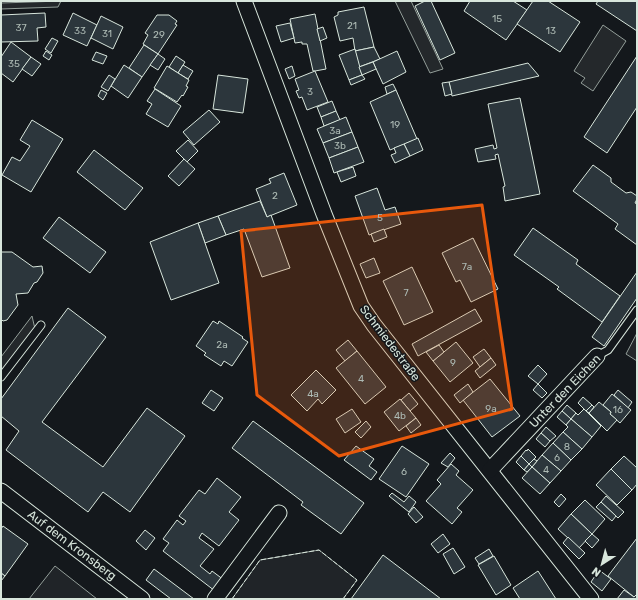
<svg xmlns="http://www.w3.org/2000/svg" width="638" height="600" viewBox="0 0 638 600" font-family="Rubik,sans-serif">
  <style>
    .green { fill: #202428; stroke: #939e99 }
    .parking { fill: #24282b; stroke: #939e99 }
    .building { fill: #2c363c; stroke: #d8e6dc }
    .lines { fill: none; stroke-linecap: round; stroke-linejoin: round }
    .lane-casing { stroke: #d8e6dc; stroke-width: 9 }
    .street-casing { stroke: #d8e6dc; stroke-width: 17 }
    .lane { stroke: #14181c; stroke-width: 7 }
    .street { stroke: #14181c; stroke-width: 15 }
    .fence { stroke: #d8e6dc; stroke-width: 1; stroke-dasharray: 5 2; stroke-linecap: butt }
    .marked { fill: #e8590c; fill-opacity: 0.2; stroke: #e8590c; stroke-width: 3; stroke-linejoin: round }
    .labels { text-anchor: middle; stroke-width: 3; stroke-linejoin: round; paint-order: stroke }
    .number-label { font-size: 10px; fill: #adbab4 }
    .street-label { font-size: 12px; fill: #d8e6dc; stroke: #14181c }
  </style>
  <rect width="100%" height="100%" fill="#14181c"/>
  <!-- green -->
  <g class="green">
    <polygon points="319,550 357,580 343,599 232,599 260,560"/>
    <polygon points="55,566 97,599 29,599"/>
  </g>
  <!-- parking -->
  <g class="parking">
    <polygon points="61,1 58,7 1,9 1,3"/>
    <polygon points="395,1 411,1 443,69 430,73"/>
    <polygon points="603,25 626,41 593,91 581,83 585,78 574,71"/>
    <polygon points="32,316 35,329 1,374 1,357"/>
    <polygon points="637,333 637,361 626,354"/>
  </g>
  <!-- building -->
  <g class="building">
    <polygon points="425,1 431,1 455,53 440,60 415,6"/>
    <polygon points="470,1 513,1 527,10 506,40 464,11"/>
    <polygon points="533,1 548,1 580,22 560,52 517,24"/>
    <polygon points="598,1 637,1 637,31 596,4"/>
    <polygon points="364,7 374,47 355,51 353,38 340,41 334,17 338,15 338,12"/>
    <polygon points="45,13 46,27 37,28 38,41 1,42 1,15"/>
    <polygon points="73,13 97,25 87,46 63,35"/>
    <polygon points="315,14 326,69 315,71 313,71 307,44 302,44 302,42 295,43 290,19"/>
    <polygon points="157,15 169,15 177,21 175,24 177,25 158,54 143,44 148,35 145,33"/>
    <polygon points="101,16 123,27 113,49 91,38"/>
    <polygon points="290,23 294,38 281,42 276,26"/>
    <polygon points="323,27 327,38 320,41 317,29"/>
    <polygon points="52,38 58,41 51,53 45,49"/>
    <polygon points="11,42 31,57 13,82 1,73 1,57"/>
    <polygon points="144,45 158,54 142,77 129,68"/>
    <polygon points="374,47 380,59 359,67 355,51"/>
    <polygon points="355,49 362,75 349,80 339,55"/>
    <polygon points="46,51 52,55 49,60 43,56"/>
    <polygon points="397,51 406,72 383,84 373,62"/>
    <polygon points="96,52 107,56 103,64 92,60"/>
    <polygon points="158,54 165,59 158,70 150,65"/>
    <polygon points="176,56 185,62 178,73 169,67"/>
    <polygon points="637,56 637,107 607,153 584,137"/>
    <polygon points="31,57 41,64 32,76 22,69"/>
    <polygon points="373,62 376,69 362,75 359,67"/>
    <polygon points="528,63 539,76 452,96 449,82"/>
    <polygon points="124,65 142,77 128,98 111,86"/>
    <polygon points="183,65 193,71 188,79 178,73"/>
    <polygon points="167,66 189,80 186,86 188,87 183,96 182,95 177,102 154,88"/>
    <polygon points="292,66 295,76 289,79 285,69"/>
    <polygon points="315,71 328,102 307,110 302,97 299,98 296,91 299,90 295,79"/>
    <polygon points="109,75 115,79 108,91 101,87"/>
    <polygon points="218,75 248,79 243,113 213,109"/>
    <polygon points="362,75 365,79 351,85 349,80"/>
    <polygon points="449,82 452,94 445,96 442,83"/>
    <polygon points="393,84 396,90 387,94 385,87"/>
    <polygon points="155,89 181,106 168,127 146,114 152,104 147,101"/>
    <polygon points="101,90 107,93 103,100 98,96"/>
    <polygon points="396,90 417,139 390,150 370,102"/>
    <polygon points="520,98 540,194 505,201 503,187 505,186 498,154 495,155 496,159 478,162 475,149 493,145 494,149 497,148 488,104"/>
    <polygon points="332,101 336,111 321,117 317,107"/>
    <polygon points="209,110 220,122 194,145 183,132"/>
    <polygon points="336,111 340,120 324,126 321,117"/>
    <polygon points="346,117 352,132 323,143 317,129"/>
    <polygon points="32,120 63,139 31,192 2,175 12,157 20,161 30,146 20,140"/>
    <polygon points="352,132 358,147 329,158 323,143"/>
    <polygon points="418,138 423,150 410,156 404,144"/>
    <polygon points="188,140 198,151 187,162 176,151"/>
    <polygon points="404,144 410,156 395,163 391,155 396,153 394,148"/>
    <polygon points="358,147 364,162 334,173 329,158"/>
    <polygon points="94,150 143,188 125,210 77,172"/>
    <polygon points="184,159 195,169 179,186 168,176"/>
    <polygon points="593,165 611,178 611,182 626,193 631,192 637,196 637,199 635,203 637,204 637,245 615,229 618,224 573,191"/>
    <polygon points="353,167 356,176 341,182 337,172"/>
    <polygon points="284,173 297,205 267,217 256,189 271,183 269,179"/>
    <polygon points="377,188 385,210 395,207 401,224 369,235 355,196"/>
    <polygon points="260,201 267,217 271,215 290,268 262,277 244,229 226,235 218,216"/>
    <polygon points="218,216 226,235 205,243 198,223"/>
    <polygon points="59,217 106,252 90,273 43,238"/>
    <polygon points="198,223 219,283 171,300 150,242"/>
    <polygon points="533,228 578,260 576,264 620,296 602,322 557,289 559,287 514,255"/>
    <polygon points="384,229 387,237 374,242 371,234"/>
    <polygon points="473,238 498,289 471,302 460,280 456,282 442,253"/>
    <polygon points="1,252 12,252 33,267 42,266 43,273 37,282 34,283 28,293 16,294 18,305 7,320 3,321 1,319"/>
    <polygon points="374,258 380,273 366,278 360,264"/>
    <polygon points="412,267 433,312 404,325 383,281"/>
    <polygon points="637,272 637,298 604,346 592,337"/>
    <polygon points="68,308 106,337 42,422 103,467 147,408 185,436 130,512 103,492 88,512 6,450 19,431 1,416 1,399"/>
    <polygon points="475,309 482,321 418,356 412,344"/>
    <polygon points="213,321 218,324 219,321 243,337 242,338 248,342 232,366 224,361 221,366 204,355 206,353 196,346"/>
    <polygon points="348,340 357,351 345,361 336,350"/>
    <polygon points="456,342 473,363 450,382 433,361"/>
    <polygon points="439,345 444,352 433,361 426,352"/>
    <polygon points="484,349 491,358 480,367 473,357"/>
    <polygon points="357,351 386,387 365,404 336,368"/>
    <polygon points="491,358 496,365 480,378 475,371"/>
    <polygon points="538,365 547,374 538,384 528,376"/>
    <polygon points="316,370 336,390 322,404 318,399 307,411 291,395"/>
    <polygon points="490,379 520,416 492,437 463,400"/>
    <polygon points="468,384 473,392 460,403 454,395"/>
    <polygon points="538,384 547,393 542,398 533,390"/>
    <polygon points="211,390 223,398 214,411 202,403"/>
    <polygon points="618,390 632,402 628,408 614,395"/>
    <polygon points="409,393 418,404 410,411 401,400"/>
    <polygon points="612,394 631,410 620,423 610,414 611,412 603,405"/>
    <polygon points="583,397 592,405 586,411 578,403"/>
    <polygon points="400,399 416,418 399,431 384,412"/>
    <polygon points="599,402 611,412 610,414 617,420 607,431 589,413"/>
    <polygon points="567,405 576,413 571,419 562,411"/>
    <polygon points="592,405 594,407 589,413 586,411"/>
    <polygon points="352,409 361,422 345,433 336,419"/>
    <polygon points="584,409 601,426 592,437 571,419 576,413 578,415"/>
    <polygon points="562,411 571,419 566,425 557,417"/>
    <polygon points="416,418 421,425 411,433 406,426"/>
    <polygon points="571,419 592,437 582,449 563,432 568,427 566,425"/>
    <polygon points="253,421 364,503 341,534 301,505 303,502 232,448"/>
    <polygon points="366,421 371,427 361,438 355,432"/>
    <polygon points="546,427 556,436 550,441 541,433"/>
    <polygon points="563,432 582,449 571,460 553,443"/>
    <polygon points="541,433 550,441 545,447 536,439"/>
    <polygon points="553,443 571,460 561,471 542,455"/>
    <polygon points="356,446 374,459 369,466 377,472 371,480 344,460"/>
    <polygon points="402,446 429,464 406,497 379,479"/>
    <polygon points="528,449 536,457 529,464 521,456 526,450 527,451"/>
    <polygon points="450,453 455,458 448,467 441,463"/>
    <polygon points="542,455 561,471 550,483 532,467"/>
    <polygon points="521,456 529,464 524,470 516,462"/>
    <polygon points="624,456 637,468 637,484 632,490 611,469"/>
    <polygon points="534,459 537,461 532,467 529,464"/>
    <polygon points="451,464 459,471 456,475 473,490 457,508 462,512 452,524 426,501 441,484 437,480"/>
    <polygon points="529,464 532,467 527,472 524,470"/>
    <polygon points="532,467 550,483 540,494 522,478"/>
    <polygon points="611,469 632,490 617,505 596,485"/>
    <polygon points="217,478 241,497 229,512 239,520 219,546 202,533 199,538 214,549 200,566 210,574 212,571 224,580 215,591 163,551 169,543 163,539 177,520 183,525 186,521 179,516 199,490 205,494"/>
    <polygon points="392,493 404,502 409,496 416,502 409,512 389,496"/>
    <polygon points="561,494 566,499 559,507 554,502"/>
    <polygon points="606,496 624,512 618,518 601,502"/>
    <polygon points="585,500 605,519 592,534 571,514"/>
    <polygon points="601,502 616,516 612,521 596,507"/>
    <polygon points="414,507 423,517 416,523 408,514"/>
    <polygon points="571,514 592,534 579,548 558,529"/>
    <polygon points="3,526 28,544 5,576 1,573 1,529"/>
    <polygon points="145,530 155,538 146,550 136,541"/>
    <polygon points="443,534 450,544 438,553 431,544"/>
    <polygon points="592,534 599,540 592,548 585,541"/>
    <polygon points="568,537 585,553 579,559 563,543"/>
    <polygon points="637,538 637,594 634,597 608,576"/>
    <polygon points="453,548 465,567 454,574 443,554"/>
    <polygon points="489,549 493,556 479,564 475,558"/>
    <polygon points="383,555 441,599 351,599"/>
    <polygon points="494,556 511,585 496,595 478,565"/>
    <polygon points="154,569 194,599 171,599 146,580"/>
    <polygon points="599,570 611,579 602,591 591,582"/>
    <polygon points="538,571 556,599 520,599 513,588"/>
    <polygon points="1,573 5,576 1,581"/>
    <polygon points="624,590 634,597 637,594 637,599 617,599"/>
  </g>
  <g class="lines">
    <!-- lane casing -->
    <g class="lane-casing">
      <g id="lane">
        <polyline points="597,356 608,350 637,310"/>
        <polyline points="1,377 41,325"/>
      </g>
    </g>
    <!-- street casing -->
    <g class="street-casing">
      <g id="street">
        <polyline points="244,1 324,214 361,306 374,325 591,599"/>
        <polyline points="490,470 597,356"/>
        <polyline points="1,491 142,599"/>
        <polyline points="215,599 279,513"/>
      </g>
    </g>
    <!-- lane -->
    <use href="#lane" class="lane"/>
    <!-- street -->
    <use href="#street" class="street"/>
    <!-- fence -->
    <polyline class="fence" points="232,599 260,560 319,550 357,580 343,599"/>
  </g>
  <!-- marked area -->
  <path class="marked" d="M482,205L512,409L339,456L257,395L241,231Z"/>
  <g class="labels">
    <!-- number labels -->
    <g class="number-label">
      <text x="497" y="22">15</text>
      <text x="352" y="29">21</text>
      <text x="21" y="31">37</text>
      <text x="80" y="34">33</text>
      <text x="551" y="34">13</text>
      <text x="107" y="37">31</text>
      <text x="159" y="38">29</text>
      <text x="14" y="67">35</text>
      <text x="310" y="95">3</text>
      <text x="395" y="128">19</text>
      <text x="335" y="134">3a</text>
      <text x="340" y="149">3b</text>
      <text x="275" y="199">2</text>
      <text x="380" y="221">5</text>
      <text x="467" y="270">7a</text>
      <text x="406" y="296">7</text>
      <text x="222" y="348">2a</text>
      <text x="453" y="366">9</text>
      <text x="361" y="382">4</text>
      <text x="313" y="397">4a</text>
      <text x="491" y="412">9a</text>
      <text x="618" y="413">16</text>
      <text x="400" y="419">4b</text>
      <text x="567" y="450">8</text>
      <text x="557" y="461">6</text>
      <text x="546" y="473">4</text>
      <text x="404" y="475">6</text>
    </g>
    <!-- street labels -->
    <g class="street-label">
      <text transform="translate(390 343) rotate(53)" y="4">Schmiedestraße</text>
      <text transform="translate(565 391) rotate(-46)" y="4">Unter den Eichen</text>
      <text transform="translate(72 545) rotate(37)" y="4">Auf dem Kronsberg</text>
    </g>
  </g>
  <!-- border -->
  <rect width="638" height="600" fill="none" stroke="#d8e6dc" stroke-width="4"/>
  <!-- north arrow -->
  <g transform="translate(602 564) rotate(216)" stroke="#14181c" stroke-width="3" paint-order="stroke">
  <path d="M0-3L7 15L0 10L-7 15Z" fill="#d8e6dc"/>
  <text y="-6" font-size="11" font-weight="bold" text-anchor="middle" fill="#d8e6dc">N</text>
  </g>
</svg>
